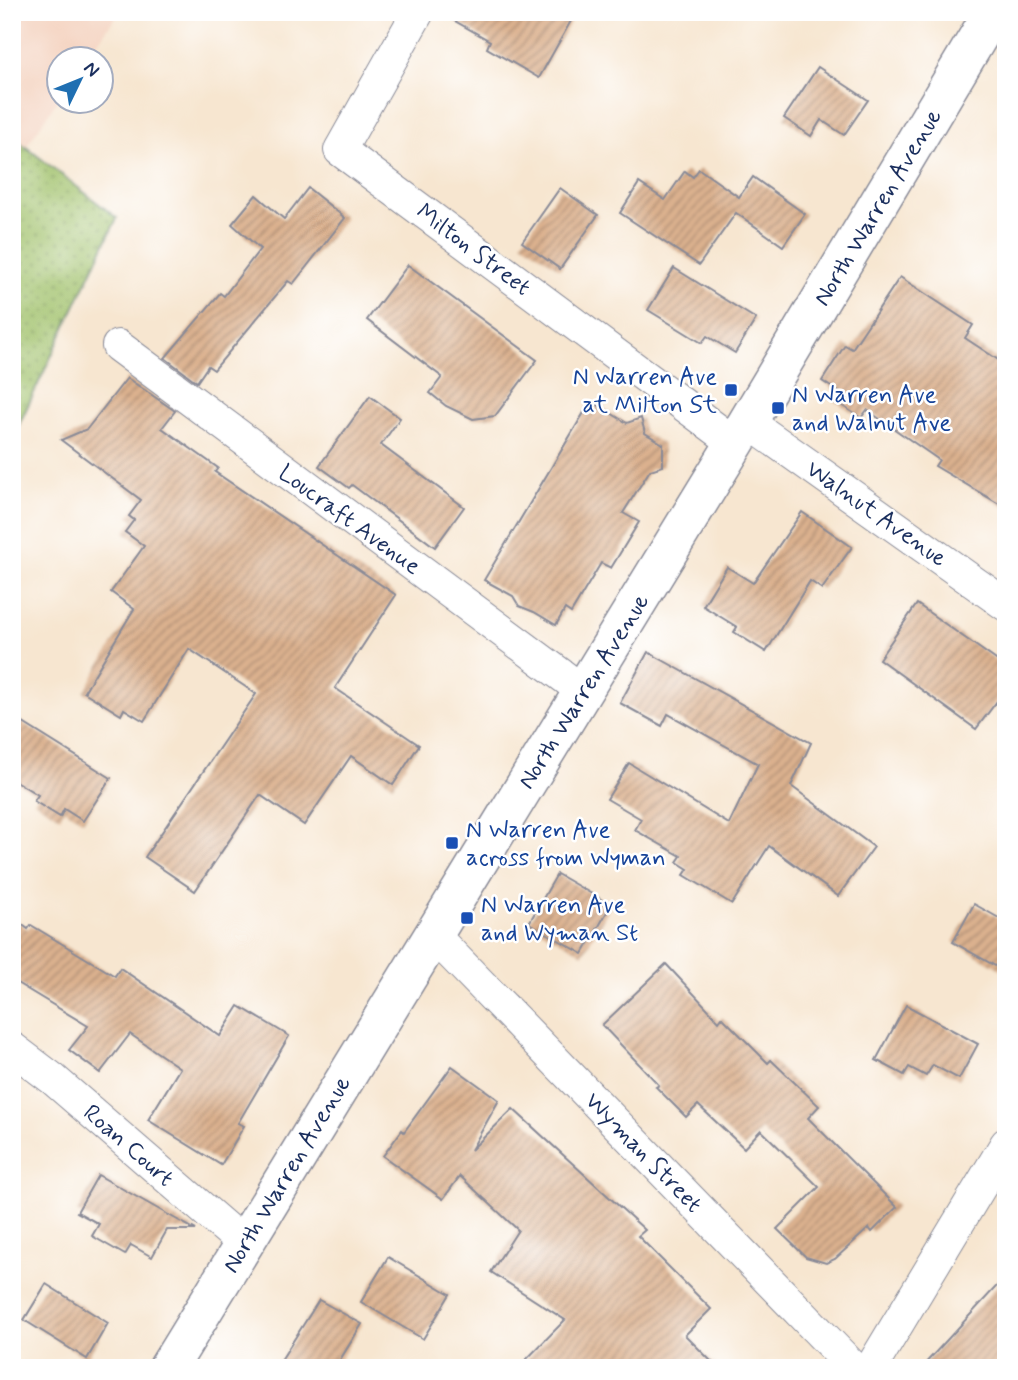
<svg xmlns="http://www.w3.org/2000/svg" width="1018" height="1380" viewBox="0 0 1018 1380" font-family="Mynerve,sans-serif">
  <style>
    .built { fill: #f4d3c0 }
    .park { fill: url(#park-dots); stroke: #5e7864; stroke-width: 2 }
    .building { fill: url(#building-hatch) }
    .lines { fill: none; stroke-linecap: round; stroke-linejoin: round }
    .street-casing { stroke: #898a97; stroke-width: 34 }
    .secondary-casing { stroke: #898a97; stroke-width: 41 }
    .street { stroke: #fff; stroke-width: 32 }
    .secondary { stroke: #fff; stroke-width: 38 }
    .transit-dot { fill: #1a4fb4; stroke: #fff; stroke-width: 2.5 }
    .labels { text-anchor: middle; stroke-width: 5; stroke-linejoin: round; paint-order: stroke }
    .street-label { font-size: 24px; fill: #1b2f5e; stroke: #fff }
    .transit-label { font-size: 24px; fill: #164399; stroke: #fff; text-anchor: start }
  </style>
  <defs>
    <pattern id="park-dots" width="8" height="8" patternUnits="userSpaceOnUse" patternTransform="scale(1.75)"><rect width="8" height="8" fill="#a0c16a"/><path d="M2 2h.1M6 6h.1" fill="none" stroke="#829d5a" stroke-width="1.8" stroke-linecap="round"/></pattern>
    <pattern id="building-hatch" width="6" height="6" patternUnits="userSpaceOnUse" patternTransform="scale(1.75)"><rect width="6" height="6" fill="#dbb18e"/><path d="M-1 1l2-2M0 6l6-6M5 7l2-2" fill="none" stroke="#b19077"/></pattern>
  </defs>
  <rect width="100%" height="100%" fill="#fff"/>
  <filter id="ink" filterUnits="userSpaceOnUse"><feTurbulence type="fractalNoise" baseFrequency=".0143" numOctaves="2"/><feDisplacementMap in="SourceGraphic" scale="14" xChannelSelector="R" yChannelSelector="G"/><feConvolveMatrix kernelMatrix="1 2 1 2 8 2 1 2 1" color-interpolation-filters="sRGB"/></filter>
  <filter id="wash" filterUnits="userSpaceOnUse"><feTurbulence type="fractalNoise" baseFrequency=".00686" numOctaves="4" result="noise"/><feDisplacementMap in="SourceGraphic" scale="28" xChannelSelector="R" yChannelSelector="G"/><feGaussianBlur stdDeviation="1.57" result="paint"/><feColorMatrix in="noise" values="0 0 0 0 0 0 0 0 0 0 0 0 0 0 0 0 0 1.4 0 .05"/><feComposite in="paint" operator="in"/></filter>
  <g filter="url(#wash)">
    <rect width="100%" height="100%" fill="#f7e6d0"/>
    <!-- built -->
    <polygon class="built" points="12,12 119,12 86,59 60,60 59,98 26,147 12,136"/>
    <!-- park -->
    <polygon class="park" points="12,136 117,218 12,439"/>
    <g id="blocks">
      <!-- building -->
      <g class="building">
        <polygon points="439,12 576,12 539,78 487,48 490,41"/>
        <polygon points="818,67 868,100 844,135 821,120 811,136 784,118"/>
        <polygon points="699,169 739,197 753,177 805,214 783,246 736,213 699,265 620,213 639,183 665,200 685,171 693,177"/>
        <polygon points="308,188 345,218 293,284 288,281 214,370 208,366 197,382 165,358 220,293 224,296 260,249 232,224 256,195 284,219"/>
        <polygon points="560,188 598,215 560,269 522,242"/>
        <polygon points="408,265 537,360 495,416 473,419 446,406 430,393 442,377 367,320"/>
        <polygon points="674,268 756,319 735,353 707,336 702,343 648,310"/>
        <polygon points="900,277 973,325 965,338 1006,365 1006,508 935,466 939,460 867,410 861,418 835,401 840,393 822,381 845,345 852,349"/>
        <polygon points="127,378 175,411 162,428 218,468 215,472 396,595 335,688 419,745 393,785 351,756 304,825 260,795 195,891 145,857 256,694 189,649 144,721 124,709 121,715 84,692 134,609 111,592 144,546 125,532 134,520 129,516 141,500 61,440 87,429"/>
        <polygon points="370,396 400,418 381,445 464,507 435,547 352,485 349,488 319,466"/>
        <polygon points="591,401 627,423 641,418 645,433 663,444 663,466 650,470 623,513 639,522 611,568 601,563 571,613 565,609 556,625 534,612 519,606 513,596 484,580"/>
        <polygon points="802,512 852,547 822,589 810,581 766,652 734,632 737,627 703,606 727,567 753,583"/>
        <polygon points="917,604 1006,667 1006,689 976,729 879,659"/>
        <polygon points="648,652 811,743 791,786 874,847 838,896 769,846 732,904 684,875 688,869 677,862 681,856 635,830 641,819 607,799 629,763 729,824 758,764 668,714 662,726 620,703"/>
        <polygon points="12,716 111,778 83,821 64,809 60,817 34,801 38,795 12,779"/>
        <polygon points="557,874 611,905 583,954 529,923"/>
        <polygon points="974,904 1006,922 1006,972 953,942"/>
        <polygon points="12,917 28,929 31,925 115,976 120,968 220,1036 239,1006 289,1036 238,1123 244,1126 221,1165 148,1120 180,1068 130,1034 100,1073 69,1050 88,1026 12,980"/>
        <polygon points="666,964 719,1021 722,1017 768,1063 771,1060 819,1106 808,1118 897,1207 872,1232 869,1228 835,1259 826,1263 806,1257 777,1229 819,1187 761,1130 744,1148 698,1105 686,1117 656,1087 659,1085 602,1025"/>
        <polygon points="906,1005 978,1044 959,1079 933,1065 926,1076 909,1067 904,1075 876,1060"/>
        <polygon points="452,1066 499,1100 471,1150 513,1109 645,1230 638,1236 711,1309 685,1335 718,1368 518,1368 565,1320 491,1272 518,1230 460,1176 443,1199 383,1156 402,1130 404,1132"/>
        <polygon points="98,1175 174,1218 196,1230 167,1230 152,1257 131,1245 125,1255 92,1236 99,1224 77,1212"/>
        <polygon points="388,1257 450,1294 423,1339 361,1302"/>
        <polygon points="1006,1276 1006,1355 993,1368 921,1368"/>
        <polygon points="46,1284 108,1323 87,1359 24,1320"/>
        <polygon points="319,1300 362,1324 335,1368 276,1368"/>
      </g>
    </g>
  </g>
  <g filter="url(#ink)">
    <use href="#blocks" fill-opacity="0" stroke="#898a97" stroke-width="2"/>
    <g class="lines">
      <!-- street casing -->
      <g class="street-casing">
        <g id="street">
          <polyline points="418,12 340,150 735,443"/>
          <polyline points="118,346 583,691"/>
          <polyline points="748,422 1006,605"/>
          <polyline points="434,936 854,1368"/>
          <polyline points="12,1048 53,1079 244,1244"/>
          <polyline points="871,1368 1006,1144"/>
        </g>
      </g>
      <!-- secondary casing -->
      <g class="secondary-casing">
        <polyline id="secondary" points="168,1368 735,443 993,12"/>
      </g>
      <!-- street -->
      <use href="#street" class="street"/>
      <!-- secondary -->
      <use href="#secondary" class="secondary"/>
    </g>
  </g>
  <!-- markers -->
  <g class="transit-dot">
    <rect x="724" y="383" width="14" height="14" rx="3.5"/>
    <rect x="771" y="401" width="14" height="14" rx="3.5"/>
    <rect x="445" y="836" width="14" height="14" rx="3.5"/>
    <rect x="460" y="911" width="14" height="14" rx="3.5"/>
  </g>
  <g class="labels">
    <!-- street labels -->
    <g class="street-label">
      <text transform="translate(877 207) rotate(-59)" y="8">North Warren Avenue</text>
      <text transform="translate(474 249) rotate(37)" y="8">Milton Street</text>
      <text transform="translate(877 513) rotate(35)" y="8">Walnut Avenue</text>
      <text transform="translate(350 519) rotate(36)" y="8">Loucraft Avenue</text>
      <text transform="translate(583 691) rotate(-58)" y="8">North Warren Avenue</text>
      <text transform="translate(129 1145) rotate(41)" y="8">Roan Court</text>
      <text transform="translate(644 1152) rotate(46)" y="8">Wyman Street</text>
      <text transform="translate(286 1174) rotate(-59)" y="8">North Warren Avenue</text>
    </g>
    <!-- transit labels -->
    <g class="transit-label">
      <text x="717" y="384" text-anchor="end">N Warren Ave<tspan x="717" dy="28">at Milton St</tspan></text>
      <text x="792" y="402">N Warren Ave<tspan x="792" dy="28">and Walnut Ave</tspan></text>
      <text x="466" y="837">N Warren Ave<tspan x="466" dy="28">across from Wyman</tspan></text>
      <text x="481" y="912">N Warren Ave<tspan x="481" dy="28">and Wyman St</tspan></text>
    </g>
  </g>
  <!-- margin -->
  <rect width="1018" height="1380" fill="none" stroke="#fff" stroke-width="42"/>
  <!-- north arrow -->
  <g transform="translate(80 80) rotate(47)"><circle r="33" fill="#ffffff" stroke="#a4acbf" stroke-width="2"/>
  <path d="M0-5L12 26L0 18L-12 26Z" fill="#1f6fb2"/>
  <text y="-10" font-size="19" font-weight="bold" text-anchor="middle" fill="#1b2f5e">N</text>
  </g>
</svg>
